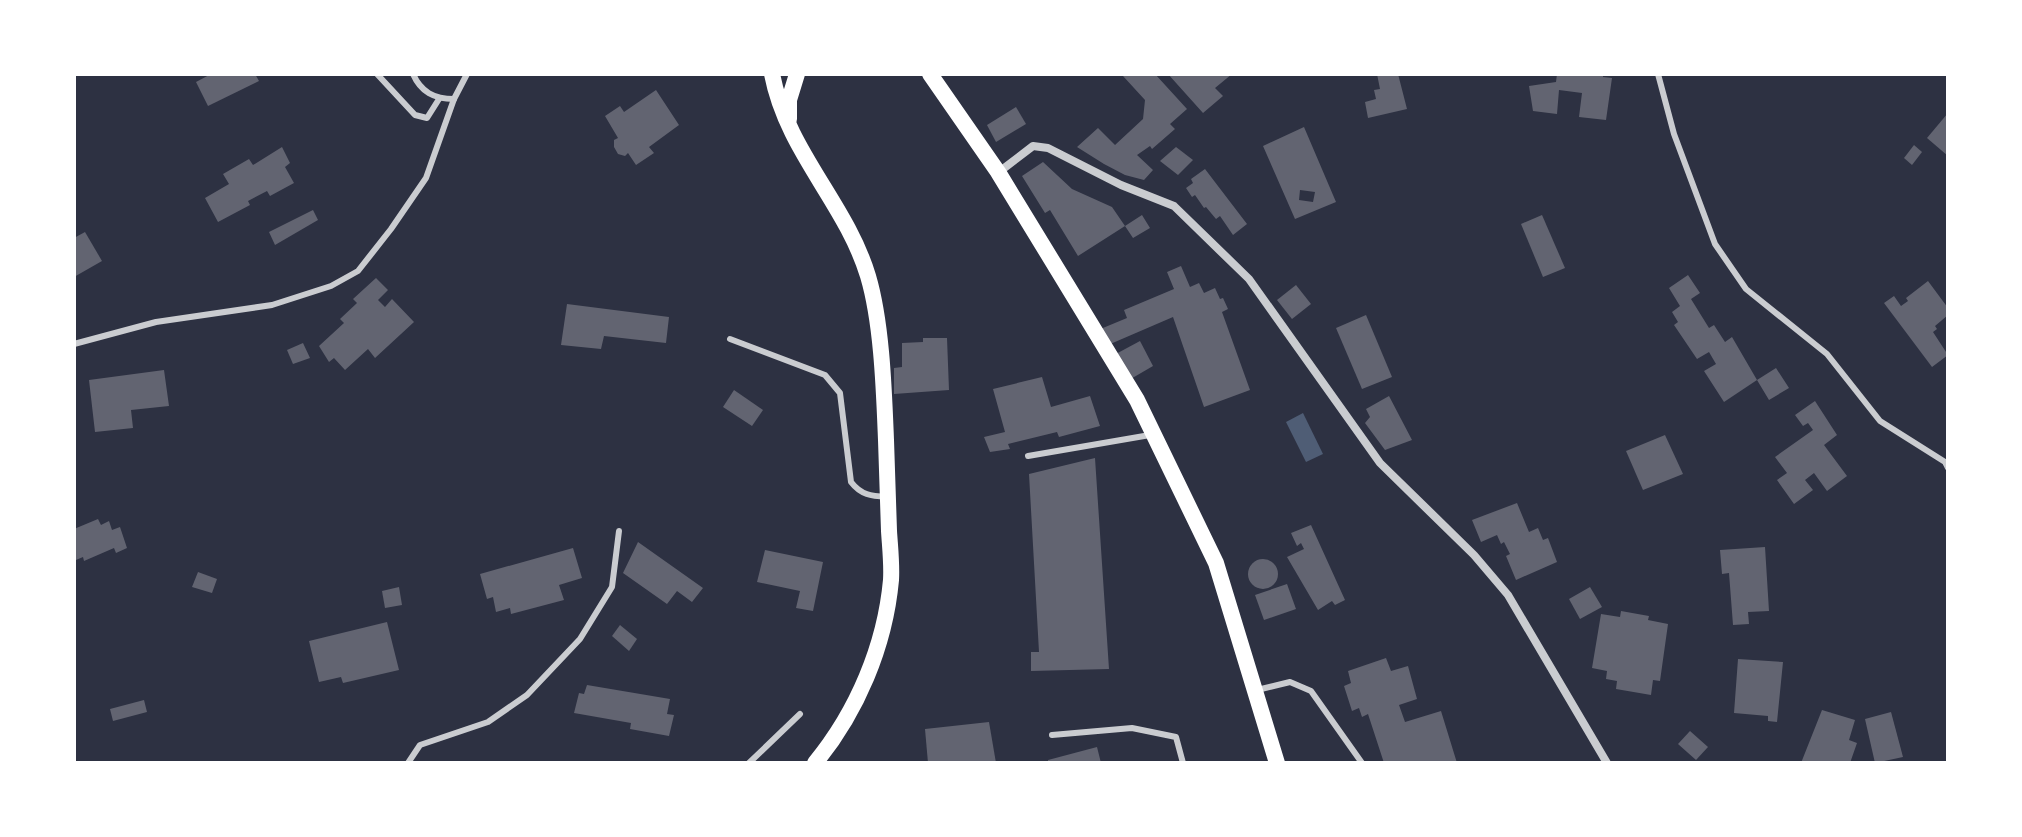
<svg xmlns="http://www.w3.org/2000/svg" width="2022" height="837" viewBox="0 0 2022 837" font-family="Overpass,sans-serif">
  <style>
    .water { fill: #4f5d75 }
    .building { fill: #626471; fill-rule: evenodd }
    .lines { fill: none; stroke-linecap: round; stroke-linejoin: round }
    .service { stroke: #caccd0; stroke-width: 6 }
    .minor { stroke: #caccd0; stroke-width: 8 }
    .secondary { stroke: #fff; stroke-width: 16 }
  </style>
  <rect width="100%" height="100%" fill="#2d3142"/>
  <!-- water -->
  <polygon class="water" points="1303,413 1323,454 1306,462 1286,422"/>
  <!-- building -->
  <g class="building">
    <polygon points="211,74 255,74 259,81 208,106 196,82"/>
    <polygon points="1124,74 1155,74 1187,109 1170,124 1175,129 1152,149 1150,146 1137,155 1153,170 1144,180 1125,175 1104,164 1077,147 1098,128 1115,145 1143,119 1145,100 1123,76"/>
    <polygon points="1168,74 1232,74 1215,88 1223,96 1203,113"/>
    <polygon points="1377,74 1398,74 1407,109 1368,118 1365,102 1376,99 1374,90 1380,89"/>
    <polygon points="1557,74 1603,74 1603,77 1612,78 1606,120 1579,117 1582,93 1559,90 1557,114 1533,111 1529,86 1556,82"/>
    <polygon points="656,90 679,125 649,147 654,153 636,165 628,153 625,156 618,154 614,147 614,140 618,138 605,116 620,106 624,112"/>
    <polygon points="1016,107 1026,124 996,142 987,125"/>
    <polygon points="1948,113 1948,156 1927,138"/>
    <path d="M1304,127L1336,202L1295,219L1263,146ZM1300,190L1315,192L1313,202L1299,200Z"/>
    <polygon points="1914,145 1922,152 1912,165 1904,158"/>
    <polygon points="282,147 290,163 285,167 294,183 270,196 267,191 248,201 250,205 218,222 205,198 229,184 223,174 249,159 253,165"/>
    <polygon points="1176,147 1193,160 1178,175 1160,161"/>
    <polygon points="1043,162 1072,189 1112,207 1125,226 1142,215 1150,228 1133,238 1125,226 1078,256 1050,210 1045,213 1022,176"/>
    <polygon points="1205,169 1247,224 1233,235 1220,216 1216,219 1206,207 1204,208 1195,195 1192,197 1186,188 1193,183 1191,179"/>
    <polygon points="313,210 318,220 275,245 269,232"/>
    <polygon points="1542,215 1565,268 1543,277 1521,224"/>
    <polygon points="85,232 102,261 74,277 74,238"/>
    <polygon points="1181,266 1190,287 1199,283 1204,293 1215,288 1220,299 1223,298 1228,309 1222,312 1250,390 1204,407 1173,317 1108,345 1098,330 1127,318 1124,310 1174,289 1167,272"/>
    <polygon points="1688,275 1700,293 1691,299 1709,328 1714,325 1725,342 1732,337 1757,380 1776,368 1789,388 1769,400 1757,380 1724,402 1704,371 1716,364 1709,352 1697,359 1674,325 1678,322 1672,312 1680,306 1669,288"/>
    <polygon points="376,278 388,290 378,300 385,307 392,299 414,322 375,358 368,349 345,370 334,358 329,362 319,346 344,323 340,319 357,303 353,299"/>
    <polygon points="1928,281 1948,308 1948,315 1935,326 1937,329 1933,332 1948,355 1932,367 1884,303 1894,296 1901,306 1908,301 1906,298"/>
    <polygon points="1296,285 1311,304 1292,319 1277,300"/>
    <polygon points="567,304 669,317 666,343 604,336 601,349 561,345"/>
    <polygon points="1366,315 1392,377 1362,389 1336,328"/>
    <polygon points="923,338 947,338 949,390 894,394 894,368 902,367 902,343 923,342"/>
    <polygon points="1140,341 1153,366 1129,380 1114,355"/>
    <polygon points="303,343 310,358 293,364 287,350"/>
    <polygon points="164,370 169,406 131,410 133,428 95,432 89,380"/>
    <polygon points="1042,377 1051,407 1090,396 1100,426 1059,437 1057,432 1008,444 1010,449 990,452 984,437 1005,432 993,389"/>
    <polygon points="734,390 763,410 752,426 723,407"/>
    <polygon points="1389,396 1412,440 1385,450 1365,423 1370,417 1366,409"/>
    <polygon points="1815,401 1837,435 1824,445 1847,476 1827,491 1814,473 1805,480 1813,490 1794,504 1777,480 1787,473 1775,457 1813,430 1808,423 1803,426 1795,415"/>
    <polygon points="1665,435 1683,474 1643,490 1626,451"/>
    <polygon points="1095,458 1109,669 1031,671 1031,652 1039,652 1029,474"/>
    <polygon points="1517,503 1529,532 1538,528 1543,540 1548,538 1557,562 1516,580 1506,556 1510,554 1504,542 1501,544 1497,535 1481,542 1472,520"/>
    <polygon points="98,519 101,525 109,521 112,530 120,527 127,548 116,553 114,548 84,561 83,557 76,560 74,529"/>
    <polygon points="1311,525 1345,600 1335,605 1332,601 1318,610 1287,557 1304,549 1301,543 1297,546 1291,533"/>
    <polygon points="638,542 703,588 692,602 677,591 667,604 623,573"/>
    <polygon points="1765,547 1769,611 1748,612 1749,624 1733,625 1729,573 1722,574 1720,550"/>
    <polygon points="573,548 582,578 559,585 564,600 511,614 510,608 496,612 493,597 487,599 480,574"/>
    <polygon points="765,550 823,562 813,611 796,608 800,591 757,582"/>
    <circle cx="1263" cy="574" r="15"/>
    <polygon points="198,572 217,579 212,593 192,587"/>
    <polygon points="1287,584 1296,609 1264,620 1255,595"/>
    <polygon points="399,587 402,605 385,608 382,591"/>
    <polygon points="1590,587 1602,607 1580,619 1569,599"/>
    <polygon points="1621,611 1649,616 1648,620 1668,624 1660,681 1653,680 1651,695 1616,689 1617,681 1606,679 1607,671 1592,668 1601,614 1620,617"/>
    <polygon points="387,622 399,670 343,683 341,677 319,682 309,641"/>
    <polygon points="620,625 637,639 629,651 612,636"/>
    <polygon points="1386,658 1391,671 1408,666 1417,699 1399,705 1405,722 1441,711 1457,763 1384,763 1368,714 1362,717 1359,708 1352,711 1344,686 1351,683 1348,671"/>
    <polygon points="1738,659 1783,662 1777,722 1768,721 1768,716 1734,713"/>
    <polygon points="587,685 670,699 667,714 674,715 669,736 630,729 631,723 574,713 579,693 584,694"/>
    <polygon points="144,700 147,712 113,721 110,709"/>
    <polygon points="1822,710 1855,720 1849,740 1857,743 1850,763 1801,763"/>
    <polygon points="1891,712 1903,757 1875,763 1865,719"/>
    <polygon points="989,722 996,763 928,763 925,729"/>
    <polygon points="1690,731 1708,747 1696,760 1678,744"/>
    <polygon points="1097,747 1101,763 1048,763 1048,760"/>
  </g>
  <g class="lines">
    <!-- service -->
    <g class="service">
      <polyline points="377,74 415,115 427,118 439,99"/>
      <path d="M413,74C421,92 434,99 454,99"/>
      <polyline points="1658,74 1674,134 1715,244 1746,289 1827,354 1880,421 1945,462 1948,468"/>
      <path d="M730,339L825,375L840,393L851,482C861,495 871,496 887,497"/>
      <polyline points="74,344 156,322 272,305 331,286 358,271 391,229 426,178 454,99 467,74"/>
      <polyline points="1028,456 1150,435"/>
      <polyline points="1257,690 1290,682 1311,691 1362,763"/>
      <polyline points="1052,735 1132,728 1176,737 1183,763"/>
      <polyline points="408,763 420,745 488,722 527,695 580,639 612,587 619,531"/>
      <polyline points="749,763 800,714"/>
    </g>
    <!-- minor -->
    <polyline class="minor" points="999,172 1033,146 1048,148 1121,185 1174,206 1249,279 1380,463 1474,555 1508,595 1607,763"/>
    <!-- secondary -->
    <g class="secondary">
      <path d="M772,74C787,152 846,203 868,276C882,323 884,391 886,440C887,470 888,500 889,531C890,547 892,564 891,580C885,646 857,712 815,763"/>
      <polyline points="930,74 998,172 1137,400 1216,563 1277,763"/>
      <polyline points="789,119 789,100 797,74"/>
    </g>
  </g>
  <!-- border -->
  <rect width="2022" height="837" fill="none" stroke="#ffffff" stroke-width="152"/>
</svg>
